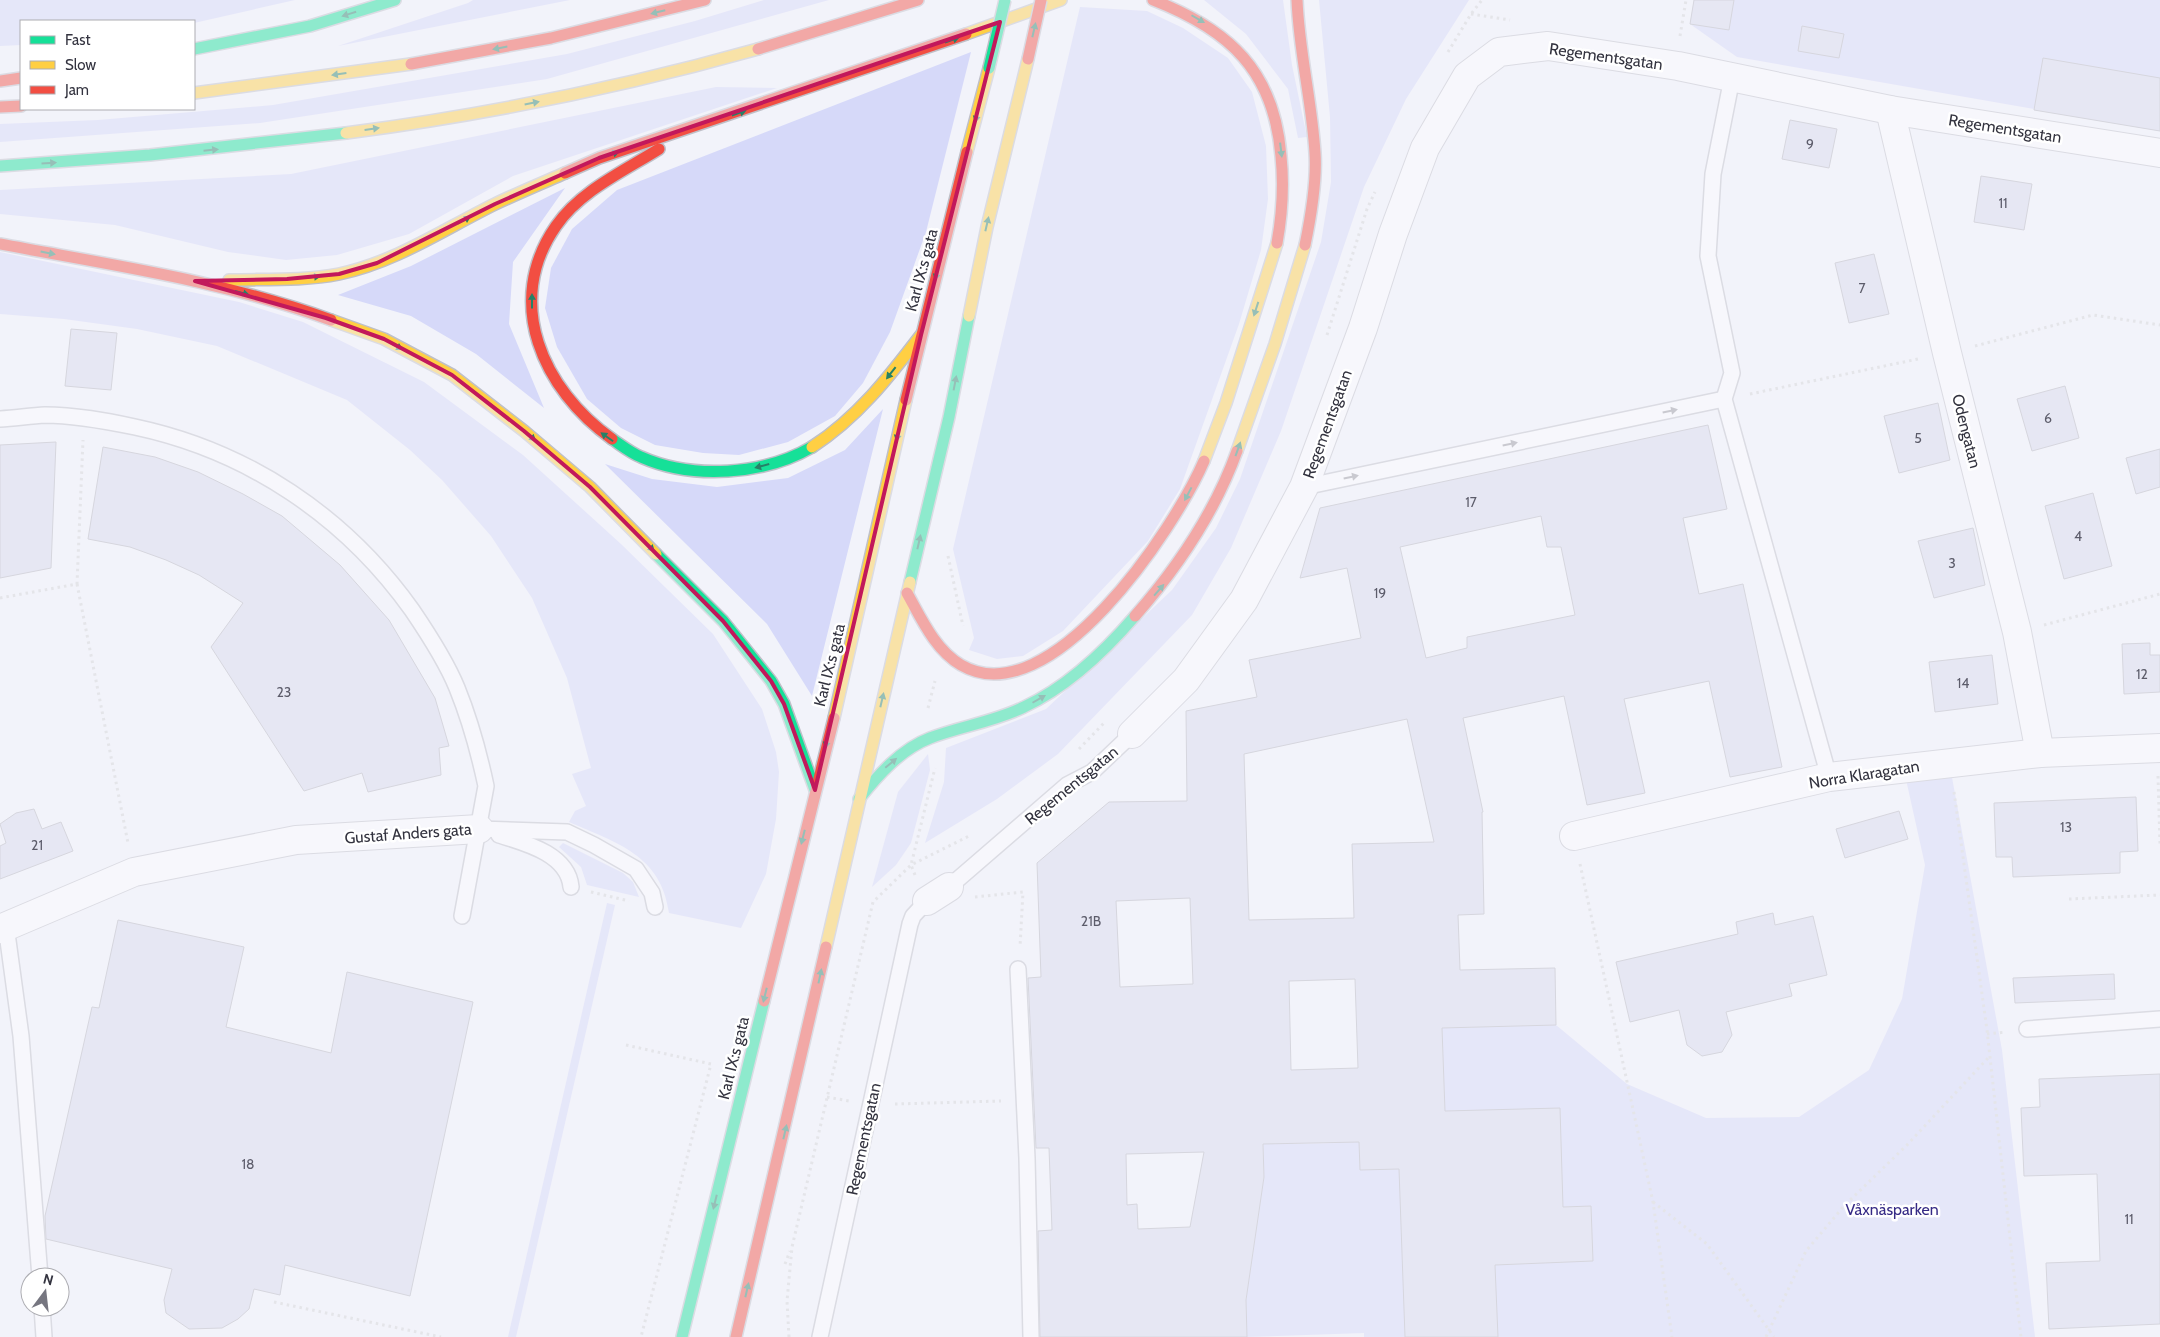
<svg xmlns="http://www.w3.org/2000/svg" width="2160" height="1337" viewBox="0 0 2160 1337" font-family="Cabin,sans-serif">
  <style>
    .green { fill: #d6d9f9 }
    .building { fill: #d8d9ec; stroke: #b3b4bc; fill-rule: evenodd }
    .lines { fill: none; stroke-linecap: round; stroke-linejoin: round }
    .lane-casing { stroke: #bfc0c8; stroke-width: 18 }
    .street-casing { stroke: #bfc0c8; stroke-width: 30 }
    .fast-casing { stroke: #bfc0c8; stroke-width: 14 }
    .slow-casing { stroke: #bfc0c8; stroke-width: 14 }
    .jam-casing { stroke: #bfc0c8; stroke-width: 14 }
    .path { stroke: #d3d4d5; stroke-width: 3; stroke-dasharray: 2.5 4; stroke-linecap: butt }
    .lane { stroke: #fdfdfe; stroke-width: 15 }
    .street { stroke: #fdfdfe; stroke-width: 28 }
    .fast { stroke: #16e098; stroke-width: 11 }
    .slow { stroke: #ffcf43; stroke-width: 11 }
    .jam { stroke: #f24e42; stroke-width: 11 }
    .fast-bridge-casing { stroke: #bfc0c8; stroke-width: 14; stroke-linecap: butt }
    .jam-bridge-casing { stroke: #bfc0c8; stroke-width: 14; stroke-linecap: butt }
    .fast-bridge { stroke: #16e098; stroke-width: 11 }
    .jam-bridge { stroke: #f24e42; stroke-width: 11 }
    .oneway { fill: #268167 }
    .oneway2 { fill: #98989e }
    .marked { fill: none; stroke: #c2185b; stroke-width: 4; stroke-linejoin: round }
    .labels { text-anchor: middle; stroke-width: 5; stroke-linejoin: round; paint-order: stroke }
    .number-label { font-size: 14px; fill: #5c5c6a }
    .street-label { font-size: 16px; fill: #33333f; stroke: #fff }
    .park-label { font-size: 16px; fill: #352a85; stroke: #fff }
  </style>
  <rect width="100%" height="100%" fill="#f2f3fa"/>
  <!-- green -->
  <g class="green">
    <polygon points="0,0 295,0 194,23 21,21 21,45 0,46"/>
    <polygon points="473,0 570,0 338,46 468,3"/>
    <polygon points="764,0 829,0 547,79 260,123 0,142 0,124 98,120 273,105 567,54 695,21"/>
    <polygon points="1204,0 1283,0 1292,65 1307,137 1298,138 1288,89 1246,34"/>
    <polygon points="1319,0 1469,0 1406,99 1364,187 1281,431 1231,548 1192,615 1058,754 997,799 925,843 944,782 946,748 1046,709 1172,590 1216,528 1240,479 1321,242 1331,182 1330,117"/>
    <polygon points="1694,0 2160,0 2160,131 1737,57 1690,24"/>
    <polygon points="1080,7 1147,11 1183,28 1228,58 1252,92 1266,146 1268,199 1261,250 1239,324 1180,489 1148,541 1063,631 1023,656 997,659 969,650 974,638 953,549"/>
    <polygon points="971,52 926,232 890,332 863,383 835,416 788,442 739,455 703,453 655,445 621,428 587,399 557,347 545,308 551,268 572,229 617,190"/>
    <polygon points="716,87 777,88 513,176 409,234 337,255 286,260 228,252 115,225 0,214 0,190 291,174"/>
    <polygon points="565,188 513,262 509,324 544,408 476,354 411,316 338,295 411,266"/>
    <path d="M0,252L239,302L303,322L424,382L523,455L621,544L713,634L762,709L776,752L779,772L776,819L766,874L741,928L669,913C661,855 617,843 569,822L575,811L586,806L572,774L591,768L567,678L532,598L491,536L442,480L410,450L347,400L217,346L137,329L64,319L0,314Z"/>
    <polygon points="883,409 812,696 767,624 605,464 652,479 717,487 788,478 845,450"/>
    <polygon points="928,754 930,770 911,843 896,865 872,887 898,792"/>
    <polygon points="1949,761 2002,1050 2035,1337 1498,1337 1495,1265 1593,1261 1591,1206 1401,1213 1405,1337 1364,1337 1364,1333 1247,1337 1246,1300 1264,1177 1263,1133 1280,1144 1338,1143 1338,1127 1359,1126 1360,1170 1561,1165 1445,1111 1442,1028 1556,1025 1627,1084 1706,1118 1799,1117 1869,1070 1902,999 1925,865 1905,775"/>
    <polygon points="563,843 623,873 633,882 639,897 587,885 581,867 559,847"/>
    <polygon points="607,903 615,905 516,1337 508,1337"/>
  </g>
  <!-- building -->
  <g class="building">
    <polygon points="1694,0 1734,0 1729,30 1690,24"/>
    <polygon points="1802,26 1844,34 1839,58 1798,51"/>
    <polygon points="2043,58 2160,78 2160,131 2034,110"/>
    <polygon points="1790,120 1837,129 1829,168 1782,159"/>
    <polygon points="1981,176 2032,184 2024,230 1974,222"/>
    <polygon points="1874,254 1889,314 1849,323 1835,263"/>
    <polygon points="71,329 117,333 111,390 65,386"/>
    <polygon points="2065,386 2079,438 2032,451 2017,399"/>
    <polygon points="1938,403 1950,460 1899,473 1884,416"/>
    <path d="M1708,425L1727,509L1683,518L1699,594L1743,584L1782,767L1730,777L1709,681L1624,699L1645,793L1587,805L1564,696L1463,718L1483,812H1482L1484,914L1458,915L1460,970L1555,968L1556,1025L1442,1028L1445,1111L1560,1108L1563,1207L1591,1206L1593,1261L1495,1265L1498,1337H1405L1399,1169L1360,1170L1359,1142L1263,1144L1264,1177L1246,1300L1247,1337H1040L1038,1231L1052,1230L1049,1148H1036L1028,978L1041,977L1037,863L1109,802L1187,801L1186,711L1257,697L1249,660L1361,638L1347,568L1300,578L1320,508ZM1541,516L1547,547H1561L1575,615L1467,637V648L1426,658L1400,547ZM1407,719L1434,842L1352,844L1354,918L1249,920L1244,754ZM1190,898L1193,984L1120,987L1116,901ZM1355,979L1358,1068L1291,1070L1289,981ZM1204,1152L1190,1227L1138,1229L1137,1204L1127,1205L1126,1154Z"/>
    <polygon points="56,442 51,568 0,578 0,445"/>
    <polygon points="103,447 155,457 198,472 243,494 282,516 340,565 389,620 435,698 449,746 439,748 441,775 368,792 362,773 304,791 211,647 243,603 199,575 166,560 130,547 88,539"/>
    <polygon points="2160,449 2160,487 2136,494 2126,458"/>
    <polygon points="2093,493 2112,566 2064,579 2045,506"/>
    <polygon points="1973,528 1985,585 1934,598 1918,541"/>
    <polygon points="2150,643 2150,655 2160,655 2160,692 2124,694 2122,644"/>
    <polygon points="1992,655 1998,704 1935,712 1929,662"/>
    <polygon points="2136,797 2138,851 2120,852 2120,873 2013,877 2012,857 1996,857 1994,803"/>
    <polygon points="34,809 42,829 61,822 73,851 0,879 0,846 6,843 0,824 16,813"/>
    <polygon points="1899,811 1908,839 1845,858 1836,829"/>
    <polygon points="1773,913 1775,925 1813,916 1827,975 1789,984 1792,996 1726,1012 1732,1035 1722,1052 1702,1056 1687,1045 1679,1010 1630,1022 1616,962 1738,934 1736,922"/>
    <polygon points="118,920 244,947 226,1027 331,1053 347,972 473,1002 410,1296 285,1265 280,1295 254,1289 249,1309 238,1319 222,1328 189,1329 166,1313 164,1300 172,1269 46,1239 45,1216 92,1007 99,1008"/>
    <polygon points="2114,974 2115,999 2015,1003 2013,978"/>
    <polygon points="2160,1074 2160,1324 2049,1329 2046,1263 2100,1261 2097,1174 2024,1176 2021,1108 2040,1107 2039,1079"/>
  </g>
  <g class="lines">
    <!-- lane casing -->
    <g class="lane-casing">
      <g id="lane">
        <polyline points="1732,78 1713,174 1708,256 1732,373 1724,399 1829,777"/>
        <path d="M0,419C15,418 30,416 45,415C75,415 106,421 135,427C248,451 345,516 412,610C429,635 446,661 457,688C470,720 479,753 486,786L462,916"/>
        <polyline points="1304,487 1724,399"/>
        <polyline points="479,829 567,832 594,845 636,869 652,893 655,907"/>
        <path d="M499,835C525,843 568,854 571,887"/>
        <polyline points="949,887 1067,785 1092,772 1132,734"/>
        <polyline points="6,926 21,1036 40,1277"/>
        <polyline points="1018,969 1027,1158 1031,1337"/>
        <polyline points="2027,1029 2160,1019"/>
        <polyline points="42,1307 44,1337"/>
        <polyline points="820,1337 910,924 913,916 927,901"/>
      </g>
    </g>
    <!-- street casing -->
    <g class="street-casing">
      <g id="street">
        <polyline points="1890,110 1947,353 2017,632 2040,753"/>
        <polyline points="1132,734 1186,680 1244,600 1304,487 1363,328 1393,234 1425,148 1467,76 1499,52 1548,46 1678,66 1890,110 2160,153"/>
        <polyline points="1574,836 1829,777 2040,753 2160,748"/>
        <polyline points="927,901 949,887"/>
        <polyline points="0,929 134,872 296,840 479,829"/>
      </g>
    </g>
    <!-- fast casing -->
    <g class="fast-casing">
      <g id="fast">
        <polyline points="194,49 310,26 395,0"/>
        <polyline points="0,166 150,155 346,133"/>
        <path d="M612,439C621,445 631,453 641,457C693,480 764,475 812,447"/>
        <polyline points="656,554 723,621 771,681 784,704 815,790"/>
        <polyline points="910,582 949,417 969,316"/>
        <path d="M859,799C878,775 901,749 930,738C961,726 994,722 1024,707C1067,687 1105,651 1135,616"/>
        <polyline points="682,1337 764,1001"/>
      </g>
    </g>
    <!-- slow casing -->
    <g class="slow-casing">
      <g id="slow">
        <polyline points="966,34 1061,0"/>
        <polyline points="194,93 411,64"/>
        <path d="M346,133C485,115 623,87 758,49"/>
        <polyline points="967,152 989,68"/>
        <path d="M229,280C265,279 304,281 339,274C396,262 444,229 495,204C518,193 542,183 565,173"/>
        <polyline points="969,316 987,227 1028,59"/>
        <polyline points="331,320 384,339 452,375 524,431 590,487 656,554"/>
        <path d="M812,447C857,418 889,377 921,335"/>
        <polyline points="1237,451 1275,344 1305,245"/>
        <polyline points="1204,461 1226,403 1277,243"/>
        <polyline points="834,718 906,400"/>
        <polyline points="826,947 910,582"/>
      </g>
    </g>
    <!-- jam casing -->
    <g class="jam-casing">
      <g id="jam">
        <path d="M1153,0C1230,30 1274,71 1281,156C1284,185 1282,215 1277,243"/>
        <path d="M1297,0C1299,52 1312,102 1315,153C1317,183 1311,216 1305,245"/>
        <polyline points="758,49 918,0"/>
        <polyline points="411,64 551,38 705,0"/>
        <polyline points="0,81 21,78"/>
        <polyline points="0,107 21,106"/>
        <polyline points="565,173 599,158 966,34"/>
        <path d="M0,244C111,265 224,281 331,320"/>
        <polyline points="906,400 967,152"/>
        <path d="M612,439C543,390 503,302 556,226C580,191 624,171 659,149"/>
        <path d="M907,593C921,618 935,650 961,665C1050,717 1175,528 1204,461"/>
        <path d="M1135,616C1178,567 1215,512 1237,451"/>
        <polyline points="764,1001 834,718"/>
        <polyline points="736,1337 826,947"/>
      </g>
    </g>
    <!-- path -->
    <g class="path">
      <polyline points="1471,14 1510,20"/>
      <polyline points="1680,36 1686,0"/>
      <polyline points="1448,52 1471,14 1482,0"/>
      <polyline points="1327,335 1367,209 1375,192"/>
      <polyline points="1975,346 2093,315 2160,325"/>
      <polyline points="1750,394 1918,359"/>
      <polyline points="948,556 963,626"/>
      <polyline points="77,584 128,843"/>
      <polyline points="0,598 77,584 83,440"/>
      <polyline points="2044,625 2160,594"/>
      <polyline points="928,708 935,681"/>
      <polyline points="1079,749 1104,723"/>
      <polyline points="2158,776 2160,844"/>
      <polyline points="1954,792 1987,1030 2021,1337"/>
      <polyline points="1580,864 1653,1202 1672,1337"/>
      <polyline points="915,875 911,865 935,768"/>
      <polyline points="591,892 629,901"/>
      <polyline points="975,897 1023,892 1020,947"/>
      <polyline points="2069,899 2160,895"/>
      <polyline points="1987,1034 2006,1032"/>
      <polyline points="626,1045 711,1064 641,1337"/>
      <polyline points="827,1097 849,1101"/>
      <polyline points="895,1104 1001,1101"/>
      <polyline points="1653,1202 1707,1244 1774,1337"/>
      <polyline points="785,1264 790,1251"/>
      <polyline points="274,1302 441,1337"/>
      <polyline points="789,1337 787,1301 792,1247 873,902 911,865 971,835"/>
      <polyline points="1766,1337 1806,1251 1844,1206 1907,1145 1989,1057"/>
    </g>
    <!-- lane -->
    <use href="#lane" class="lane"/>
    <!-- street -->
    <use href="#street" class="street"/>
    <!-- fast -->
    <use href="#fast" class="fast"/>
    <!-- slow -->
    <use href="#slow" class="slow"/>
    <!-- jam -->
    <use href="#jam" class="jam"/>
    <!-- fast-bridge casing -->
    <g class="fast-bridge-casing">
      <polyline id="fast-bridge" points="989,68 1005,0"/>
    </g>
    <!-- jam-bridge casing -->
    <g class="jam-bridge-casing">
      <polyline id="jam-bridge" points="1028,59 1041,0"/>
    </g>
    <!-- fast-bridge -->
    <use href="#fast-bridge" class="fast-bridge"/>
    <!-- jam-bridge -->
    <use href="#jam-bridge" class="jam-bridge"/>
  </g>
  <!-- one-way arrows -->
  <defs><path id="oneway-solid" d="M-6-.8H1V-3.2L6.5 0L1 3.2V.8H-6Z" transform="scale(1.25)"/></defs>
  <g class="oneway">
    <use href="#oneway-solid" transform="translate(658 12) rotate(166)"/>
    <use href="#oneway-solid" transform="translate(349 14) rotate(163)"/>
    <use href="#oneway-solid" transform="translate(1198 19) rotate(30)"/>
    <use href="#oneway-solid" transform="translate(1034 30) rotate(-77)"/>
    <use href="#oneway-solid" transform="translate(952 40) rotate(-20)"/>
    <use href="#oneway-solid" transform="translate(500 48) rotate(169)"/>
    <use href="#oneway-solid" transform="translate(339 74) rotate(172)"/>
    <use href="#oneway-solid" transform="translate(532 103) rotate(-11)"/>
    <use href="#oneway-solid" transform="translate(739 113) rotate(-19)"/>
    <use href="#oneway-solid" transform="translate(977 115) rotate(104)"/>
    <use href="#oneway-solid" transform="translate(372 129) rotate(-8)"/>
    <use href="#oneway-solid" transform="translate(211 150) rotate(-6)"/>
    <use href="#oneway-solid" transform="translate(1281 150) rotate(83)"/>
    <use href="#oneway-solid" transform="translate(612 154) rotate(-19)"/>
    <use href="#oneway-solid" transform="translate(49 163) rotate(-3)"/>
    <use href="#oneway-solid" transform="translate(464 220) rotate(-29)"/>
    <use href="#oneway-solid" transform="translate(987 224) rotate(-77)"/>
    <use href="#oneway-solid" transform="translate(48 253) rotate(11)"/>
    <use href="#oneway-solid" transform="translate(937 273) rotate(105)"/>
    <use href="#oneway-solid" transform="translate(313 277) rotate(-6)"/>
    <use href="#oneway-solid" transform="translate(242 293) rotate(15)"/>
    <use href="#oneway-solid" transform="translate(532 301) rotate(-90)"/>
    <use href="#oneway-solid" transform="translate(1256 309) rotate(108)"/>
    <use href="#oneway-solid" transform="translate(396 346) rotate(28)"/>
    <use href="#oneway-solid" transform="translate(891 373) rotate(128)"/>
    <use href="#oneway-solid" transform="translate(955 383) rotate(-79)"/>
    <use href="#oneway-solid" transform="translate(898 434) rotate(103)"/>
    <use href="#oneway-solid" transform="translate(530 436) rotate(40)"/>
    <use href="#oneway-solid" transform="translate(607 437) rotate(-145)"/>
    <use href="#oneway-solid" transform="translate(1238 449) rotate(-70)"/>
    <use href="#oneway-solid" transform="translate(762 466) rotate(165)"/>
    <use href="#oneway-solid" transform="translate(1188 494) rotate(118)"/>
    <use href="#oneway-solid" transform="translate(919 542) rotate(-77)"/>
    <use href="#oneway-solid" transform="translate(649 546) rotate(45)"/>
    <use href="#oneway-solid" transform="translate(1159 590) rotate(-49)"/>
    <use href="#oneway-solid" transform="translate(1039 699) rotate(-30)"/>
    <use href="#oneway-solid" transform="translate(882 700) rotate(-77)"/>
    <use href="#oneway-solid" transform="translate(827 741) rotate(104)"/>
    <use href="#oneway-solid" transform="translate(891 763) rotate(-40)"/>
    <use href="#oneway-solid" transform="translate(803 837) rotate(104)"/>
    <use href="#oneway-solid" transform="translate(820 976) rotate(-78)"/>
    <use href="#oneway-solid" transform="translate(765 995) rotate(104)"/>
    <use href="#oneway-solid" transform="translate(785 1132) rotate(-77)"/>
    <use href="#oneway-solid" transform="translate(715 1202) rotate(104)"/>
    <use href="#oneway-solid" transform="translate(747 1290) rotate(-77)"/>
  </g>
  <g class="oneway2">
    <use href="#oneway-solid" transform="translate(1670 411) rotate(-12)"/>
    <use href="#oneway-solid" transform="translate(1510 444) rotate(-12)"/>
    <use href="#oneway-solid" transform="translate(1351 477) rotate(-12)"/>
  </g>
  <!-- marked area -->
  <path d="M0 0H2160V1337H0ZM1000,22L921,335L815,790L784,704L771,681L723,621L590,487L524,431L452,375L384,339L326,318L195,281L287,279L339,274L377,263L495,204L599,158Z" fill="#f2f3fa" fill-opacity=".55" fill-rule="evenodd"/>
  <path class="marked" d="M1000,22L921,335L815,790L784,704L771,681L723,621L590,487L524,431L452,375L384,339L326,318L195,281L287,279L339,274L377,263L495,204L599,158Z"/>
  <g class="labels">
    <!-- number labels -->
    <g class="number-label">
      <text x="1810" y="149">9</text>
      <text x="2003" y="208">11</text>
      <text x="1862" y="293">7</text>
      <text x="2048" y="423">6</text>
      <text x="1918" y="443">5</text>
      <text x="1471" y="507">17</text>
      <text x="2078" y="541">4</text>
      <text x="1952" y="568">3</text>
      <text x="1380" y="598">19</text>
      <text x="2142" y="679">12</text>
      <text x="1963" y="688">14</text>
      <text x="284" y="697">23</text>
      <text x="2066" y="832">13</text>
      <text x="37" y="850">21</text>
      <text x="1091" y="926">21B</text>
      <text x="248" y="1169">18</text>
      <text x="2129" y="1224">11</text>
    </g>
    <!-- street labels -->
    <g class="street-label">
      <text transform="translate(1606 56) rotate(8)" y="6">Regementsgatan</text>
      <text transform="translate(2005 128) rotate(9)" y="6">Regementsgatan</text>
      <text transform="translate(921 270) rotate(-75)" y="6">Karl IX:s gata</text>
      <text transform="translate(1327 424) rotate(-70)" y="6">Regementsgatan</text>
      <text transform="translate(1967 431) rotate(76)" y="6">Odengatan</text>
      <text transform="translate(829 665) rotate(-76)" y="6">Karl IX:s gata</text>
      <text transform="translate(1864 774) rotate(-9)" y="6">Norra Klaragatan</text>
      <text transform="translate(1071 785) rotate(-39)" y="6">Regementsgatan</text>
      <text transform="translate(408 833) rotate(-4)" y="6">Gustaf Anders gata</text>
      <text transform="translate(733 1058) rotate(-76)" y="6">Karl IX:s gata</text>
      <text transform="translate(863 1139) rotate(-78)" y="6">Regementsgatan</text>
    </g>
    <!-- park labels -->
    <g class="park-label">
      <text x="1892" y="1215">Våxnäsparken</text>
    </g>
  </g>
  <!-- legend -->
  <rect x="20" y="20" width="175" height="90" fill="#ffffff" stroke="#adadb2"/>
  <rect x="30" y="36" width="25" height="8" fill="#16e098" stroke="#adadb2"/>
  <text x="65" y="45" font-size="15" fill="#33333f">Fast</text>
  <rect x="30" y="61" width="25" height="8" fill="#ffcf43" stroke="#adadb2"/>
  <text x="65" y="70" font-size="15" fill="#33333f">Slow</text>
  <rect x="30" y="86" width="25" height="8" fill="#f24e42" stroke="#adadb2"/>
  <text x="65" y="95" font-size="15" fill="#33333f">Jam</text>
  <!-- north arrow -->
  <g transform="translate(45 1292) rotate(15)"><circle r="24" fill="#ffffff" stroke="#adadb2"/>
  <path d="M0-4L9 19L0 12L-9 19Z" fill="#767680"/>
  <text y="-8" font-size="14" font-weight="bold" text-anchor="middle" fill="#33333f">N</text>
  </g>
</svg>
